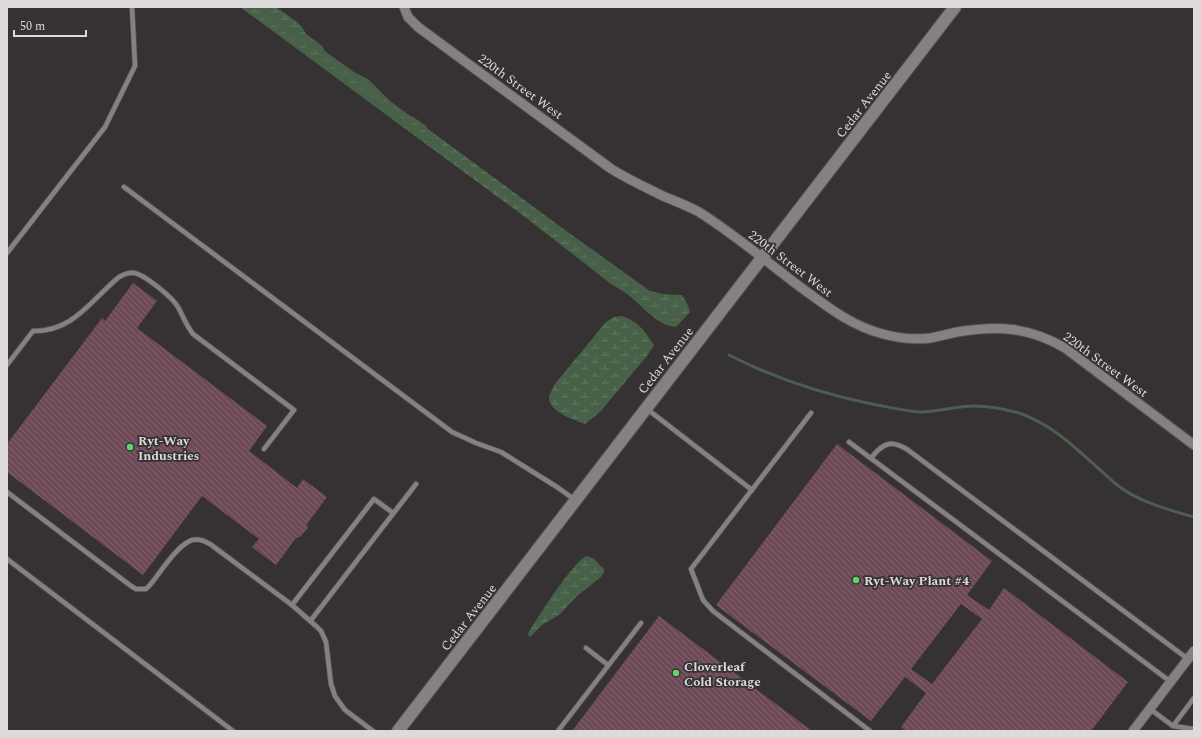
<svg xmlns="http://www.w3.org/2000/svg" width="1201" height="738" viewBox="0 0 1201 738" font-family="Spectral,serif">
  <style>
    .wetland { fill: url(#wetland-marsh) }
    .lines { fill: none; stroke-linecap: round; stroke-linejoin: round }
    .stream { stroke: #4d5e4e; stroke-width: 3 }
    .building { fill: url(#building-back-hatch); fill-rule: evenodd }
    .service-casing { stroke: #534f51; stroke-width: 6 }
    .minor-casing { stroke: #534f51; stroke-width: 11 }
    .secondary-casing { stroke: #534f51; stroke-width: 14 }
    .service { stroke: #858081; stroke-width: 4.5 }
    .minor { stroke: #858081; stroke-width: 9 }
    .secondary { stroke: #858081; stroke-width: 12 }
    .poi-dot { fill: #5fd56b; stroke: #363133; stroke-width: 1.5 }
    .labels { text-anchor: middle; stroke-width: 3.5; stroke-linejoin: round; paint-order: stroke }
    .street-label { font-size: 13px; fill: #dddadb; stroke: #363133 }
    .poi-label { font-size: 13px; font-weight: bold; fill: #dddadb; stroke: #363133; text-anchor: start }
  </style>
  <defs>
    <pattern id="wetland-marsh" width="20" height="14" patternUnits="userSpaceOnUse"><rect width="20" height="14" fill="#466147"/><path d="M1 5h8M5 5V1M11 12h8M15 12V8" fill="none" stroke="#607761"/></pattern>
    <pattern id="building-back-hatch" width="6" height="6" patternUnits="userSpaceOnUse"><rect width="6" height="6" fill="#6e4a59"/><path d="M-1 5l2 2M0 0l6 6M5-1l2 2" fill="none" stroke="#826470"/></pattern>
  </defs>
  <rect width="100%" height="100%" fill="#363133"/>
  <!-- wetland -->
  <g class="wetland">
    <path d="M240,7H276L296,21L302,27L306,34L321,45L326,52L354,72L368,79L390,101L565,230L650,291L663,294L682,295L688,305L690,312L676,327C657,326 642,305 627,294C622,290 616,287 611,284L525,217Z"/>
    <path d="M622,316C639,322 644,330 654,345L647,356L600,412L585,424C574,420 548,411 549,397C550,393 553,388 554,385L606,322L614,317Z"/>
    <path d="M587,556L594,559L604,569V572L601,577L577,596L559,615L542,625L530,637L528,634L530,630C539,616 574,560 587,556Z"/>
  </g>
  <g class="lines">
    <!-- stream -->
    <g class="stream">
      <path d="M254,7L259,9L264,17L271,20L273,24L282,25C287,36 301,43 312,49L318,47L320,49L322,60L338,68V71L343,74L359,81L363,87L375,94V98L381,102L387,103C392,111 402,113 409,119L412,118L425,127L428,133L439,141L441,147L445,149L459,161L463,163L468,169L472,171L489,186L497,187L502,191L511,201L516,202L537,217L539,221L543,220C552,231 560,233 570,241C583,251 594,264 608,270L655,300L660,301L675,312L676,321"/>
      <path d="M729,355C774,378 822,394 872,404C888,407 904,411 920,412C938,412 956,406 974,406C989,406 1005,409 1019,413C1058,426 1086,459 1116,484C1136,501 1169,510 1194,517"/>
    </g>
  </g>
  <!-- building -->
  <g class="building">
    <polygon points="133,283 157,301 137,328 267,426 249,451 297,488 303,479 327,497 307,524 308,528 300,537 296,538 276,565 252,547 259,539 202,496 143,575 7,472 7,444 102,318 105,321"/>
    <path d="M837,444L992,561L967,595L989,610L1004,588L1128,682L1091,731H906L901,727L926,693L905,677L871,721L716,605ZM961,604L982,619L932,684L911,669Z"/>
    <polygon points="659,616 812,731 572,731"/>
  </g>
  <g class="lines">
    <!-- service casing -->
    <g class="service-casing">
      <g id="service">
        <polyline points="124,187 452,432 476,443 501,452 557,487 575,500"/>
        <polyline points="7,253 105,127 135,66 132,7"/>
        <path d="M7,365L33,331C73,332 91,300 119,277C123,275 128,272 134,273C144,274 173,298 178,307C183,316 186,325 193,334L294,410L264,449"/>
        <polyline points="647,409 752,490"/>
        <polyline points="811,413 691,569 703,600 713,611 870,731"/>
        <polyline points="849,442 1171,682"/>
        <path d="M871,458C883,443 891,439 908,450L1188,659"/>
        <path d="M7,492L131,586L136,589H146L150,585C160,573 177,545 192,540C199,538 205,541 210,544L292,605L317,627L321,631L326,642L331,684L335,696L345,710L373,731"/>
        <polyline points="7,559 233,731"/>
        <polyline points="292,605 374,499 393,513"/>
        <polyline points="311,620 416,484"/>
        <polyline points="586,648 608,665"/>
        <polyline points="1150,709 1173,726 1194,729"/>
        <polyline points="1173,726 1194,698"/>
        <polyline points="558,731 641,623"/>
      </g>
    </g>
    <!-- minor casing -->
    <g class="minor-casing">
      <g id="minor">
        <path d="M404,7L408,17L418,27L610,168C627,179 645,187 663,196C675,201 688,206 699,212C734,234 766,261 799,286C825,305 851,326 883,334C898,338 915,340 931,338C940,336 948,334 957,332C998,325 1029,327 1065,348L1194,445"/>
        <polyline points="1133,731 1194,651"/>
      </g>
    </g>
    <!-- secondary casing -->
    <g class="secondary-casing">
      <polyline id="secondary" points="398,731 955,7"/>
    </g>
    <!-- service -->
    <use href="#service" class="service"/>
    <!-- minor -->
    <use href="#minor" class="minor"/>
    <!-- secondary -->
    <use href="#secondary" class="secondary"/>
  </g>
  <!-- markers -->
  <g class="poi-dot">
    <circle cx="130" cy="447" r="4"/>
    <circle cx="856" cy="580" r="4"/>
    <circle cx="676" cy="673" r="4"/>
  </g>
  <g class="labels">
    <!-- street labels -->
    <g class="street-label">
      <text transform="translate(521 86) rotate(36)" y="5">220th Street West</text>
      <text transform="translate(863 104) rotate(-52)" y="5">Cedar Avenue</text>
      <text transform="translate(791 263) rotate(37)" y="5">220th Street West</text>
      <text transform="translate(665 360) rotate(-52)" y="5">Cedar Avenue</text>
      <text transform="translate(1106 364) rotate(36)" y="5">220th Street West</text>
      <text transform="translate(468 617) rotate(-52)" y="5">Cedar Avenue</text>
    </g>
    <!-- poi labels -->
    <g class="poi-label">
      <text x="138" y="445">Ryt-Way<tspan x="138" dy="15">Industries</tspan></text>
      <text x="864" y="585">Ryt-Way Plant #4</text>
      <text x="684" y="671">Cloverleaf<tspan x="684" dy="15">Cold Storage</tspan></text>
    </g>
  </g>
  <!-- border -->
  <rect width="1201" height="738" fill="none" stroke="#dddadb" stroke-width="16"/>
  <!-- scale -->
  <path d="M14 30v6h72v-6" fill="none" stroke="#dddadb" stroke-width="2"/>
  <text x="20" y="30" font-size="12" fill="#dddadb" stroke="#363133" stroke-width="3" paint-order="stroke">50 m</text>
</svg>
